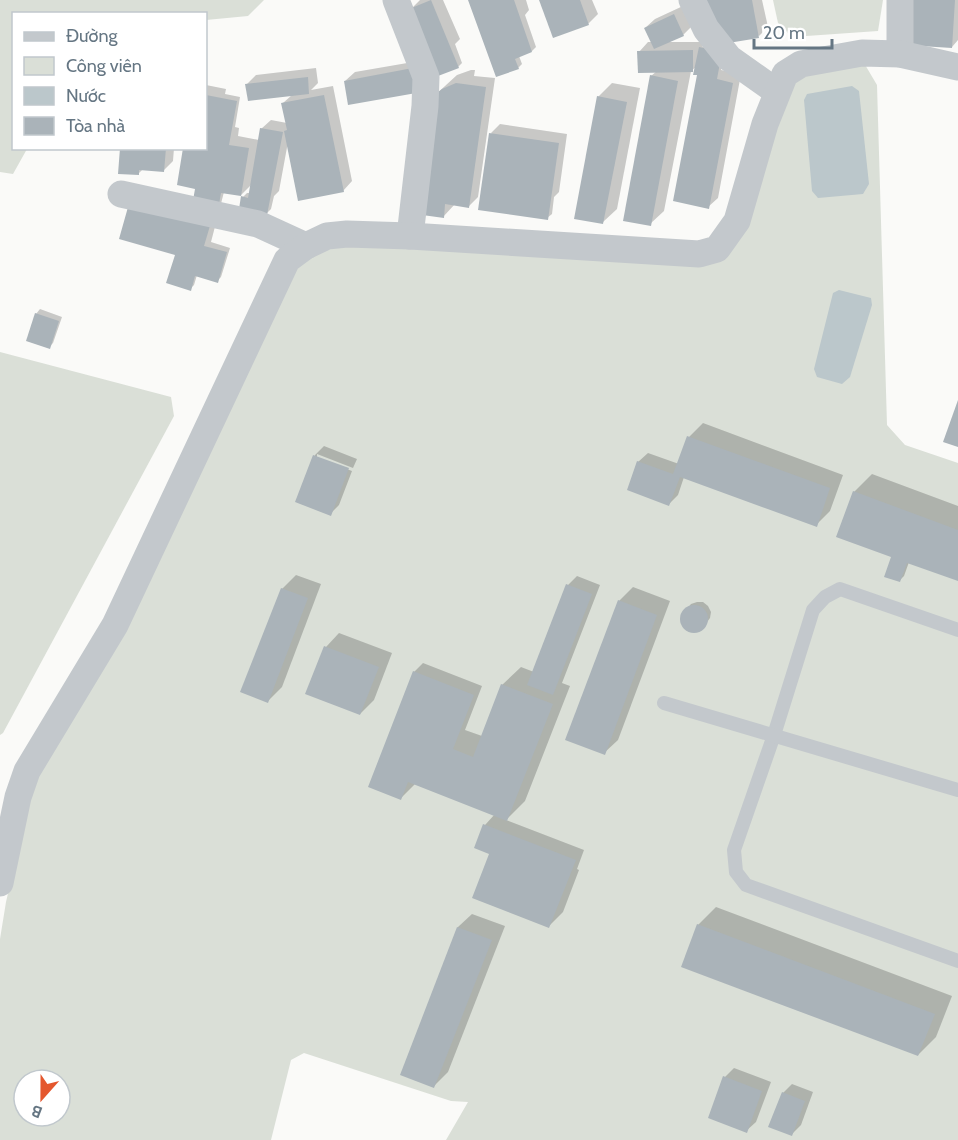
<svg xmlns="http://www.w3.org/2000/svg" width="958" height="1140" viewBox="0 0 958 1140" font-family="Cabin,sans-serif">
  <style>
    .green { fill: #dadfd7; fill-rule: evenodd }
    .water { fill: #bbc7cb }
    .shadow { fill: #0003 }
    .building { fill: #aab3b9 }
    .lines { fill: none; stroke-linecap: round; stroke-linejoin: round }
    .service { stroke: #c3c8cc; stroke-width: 14 }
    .minor { stroke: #c3c8cc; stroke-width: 27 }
  </style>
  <rect width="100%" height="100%" fill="#fafaf8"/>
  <!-- green -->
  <g class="green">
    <polygon points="0,0 264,0 248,16 206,20 206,14 14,14 14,148 27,149 13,174 0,172"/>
    <polygon points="773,0 883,0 878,31 792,37 778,23"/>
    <path d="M864,63L877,85L887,425L905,445L958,463V1140H446L468,1102L451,1101L304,1053L291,1060L271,1140H0V939L6,902L33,786L288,277L319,248L344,243L705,264L789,84L810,71ZM24,1080H60V1116H24Z"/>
    <polygon points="0,352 171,397 174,416 3,733 0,735"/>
  </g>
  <!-- water -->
  <g class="water">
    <polygon points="852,86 859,91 869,184 863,194 818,198 812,191 804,100 807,94"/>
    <polygon points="839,290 871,298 872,305 850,377 842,384 817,377 814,369 833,293"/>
  </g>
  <!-- shadow -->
  <g class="shadow">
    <polygon points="420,0 443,0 460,39 455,44 462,63 458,67 411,9"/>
    <polygon points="470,0 526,0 529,10 525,15 536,47 532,51 519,56 522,64 518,68"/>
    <polygon points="541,0 592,0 598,14 588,24"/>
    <polygon points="700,0 762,0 768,27 759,36"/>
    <polygon points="909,0 958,0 958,40 952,47"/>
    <polygon points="683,6 692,26 683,35 666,42 702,42 702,47 704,44 726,48 721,70 741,74 718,198 708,207 699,74 696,67 691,71 664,211 650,224 651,76 657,71 639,52 648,42 652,42 645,28 655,19"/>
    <polygon points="413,62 426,86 345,81 355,72"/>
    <polygon points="316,68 318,83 311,90 333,86 352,181 343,191 288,142 279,191 274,196 271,209 267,213 243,197 247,193 250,193 252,184 241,195 224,192 211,242 230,248 221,277 217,281 197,275 194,285 190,289 194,202 206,148 206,85 226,89 225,94 240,97 235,127 239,128 238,136 259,140 261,129 271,120 287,123 283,103 292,95 247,84 256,75"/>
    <polygon points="471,70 475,70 474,76 495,78 478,197 469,206 455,204 443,217 433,97 457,75"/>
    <polygon points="612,83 640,88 617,209 603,222 598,97"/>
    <polygon points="500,124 567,134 559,192 554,197 552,214 547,218 491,133"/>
    <polygon points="121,148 174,148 173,161 164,170 143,169 138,174"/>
    <polygon points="40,309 62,317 53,343 49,347 36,314"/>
    <polygon points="703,423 843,475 830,511 816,525 684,477 678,495 669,504 638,462 648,453 679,464 689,437"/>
    <polygon points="324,446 357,459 353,468 317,454 317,458 352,471 339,505 330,514 297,501 315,455"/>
    <polygon points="872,474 958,506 958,580 909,562 904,576 900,580 894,556 854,492"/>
    <polygon points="296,575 321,584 282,687 268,701 282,589"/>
    <polygon points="577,576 600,585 562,683 570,686 525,801 506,820 584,850 577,869 579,870 563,912 549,926 491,853 476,847 485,825 495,814 415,784 401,798 414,672 423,663 482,686 465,730 482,736 502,685 521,667 534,672 568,585"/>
    <polygon points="633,587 670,601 618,740 604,753 619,601"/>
    <polygon points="697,602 703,602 708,606 711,612 710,618 702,629 696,631 689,631 681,621 682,615 691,604"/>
    <polygon points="339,633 392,653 374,700 360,714 307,693 326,647"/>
    <polygon points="716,907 952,996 936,1037 918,1055 698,925"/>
    <polygon points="472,914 505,926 448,1072 434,1086 402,1074 458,927"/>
    <polygon points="734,1068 771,1082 756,1122 746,1131 725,1077"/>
    <polygon points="792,1084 813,1092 801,1125 792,1134 783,1093"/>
  </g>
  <!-- building -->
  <g class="building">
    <polygon points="431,0 459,68 438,76 409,9"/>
    <polygon points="468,0 514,0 532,52 515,59 519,69 496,77"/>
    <polygon points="539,0 580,0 589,25 553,38"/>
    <polygon points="698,0 752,0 759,38 722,44"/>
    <polygon points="908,0 955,0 952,48 905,45"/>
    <polygon points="674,14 684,36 654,49 644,28"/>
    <polygon points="699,47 722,52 717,79 733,83 709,209 673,201 697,75 693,75"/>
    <polygon points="693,50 693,72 638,73 637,51"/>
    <polygon points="418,67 422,92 348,105 344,81"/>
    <polygon points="650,75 678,81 651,226 623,221"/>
    <polygon points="308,77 309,94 248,101 245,84"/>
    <polygon points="456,83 486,87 469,208 445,204 444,218 415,214 432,97 442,89"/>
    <polygon points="206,95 237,101 229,145 249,148 241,196 248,198 260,128 283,132 267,215 239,209 241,196 221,193 218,210 192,206 195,189 177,185 183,148 206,148"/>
    <polygon points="324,95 344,192 298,201 284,131 287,130 281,103"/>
    <polygon points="597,96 627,102 603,224 574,219"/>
    <polygon points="489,133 559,143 548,220 478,210"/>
    <polygon points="120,148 166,148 164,172 139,170 139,175 118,174"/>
    <polygon points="130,200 212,219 204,246 227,252 218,283 195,276 191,291 166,283 175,255 119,239"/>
    <polygon points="35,313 59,321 50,349 26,341"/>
    <polygon points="958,400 958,447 943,442"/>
    <polygon points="687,436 830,488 817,527 680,477 669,506 627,490 637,461 673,474"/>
    <polygon points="313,455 349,468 331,516 295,502"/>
    <polygon points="853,491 958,530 958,581 907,563 900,582 884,577 891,557 836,537"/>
    <polygon points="566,584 592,594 553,695 527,685"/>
    <polygon points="281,588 308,598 268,703 240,692"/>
    <polygon points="618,600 657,615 605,755 565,740"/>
    <circle cx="694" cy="619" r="14"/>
    <polygon points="324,646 379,667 360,715 305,694"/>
    <polygon points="413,671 474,695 453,749 473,757 501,684 553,704 507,821 408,782 401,800 368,787"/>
    <polygon points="483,824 576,860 549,928 472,898 489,854 474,848"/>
    <polygon points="697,924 935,1014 918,1056 681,967"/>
    <polygon points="457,927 492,940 434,1088 400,1075"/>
    <polygon points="723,1076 762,1091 747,1133 708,1118"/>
    <polygon points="782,1092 805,1101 792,1136 768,1127"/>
  </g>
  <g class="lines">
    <!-- service -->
    <g class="service">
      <polyline points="958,630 840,589 825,597 813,610 774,735 734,850 736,872 746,885 958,961"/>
      <polyline points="664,703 958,790"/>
    </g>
    <!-- minor -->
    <g class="minor">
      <polyline points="396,0 426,77 425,106 410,236"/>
      <polyline points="692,0 706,29 729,58 777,92"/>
      <polyline points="900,54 900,0"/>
      <polyline points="121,194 258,224 306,246"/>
      <polyline points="0,883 18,797 27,771 115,625 287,260 306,246 327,236 347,234 410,236 699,254 717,249 737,221 765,124 785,74 801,64 862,53 900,54 958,67"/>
    </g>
  </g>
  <!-- legend -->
  <rect x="12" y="12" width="195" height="138" fill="#ffffff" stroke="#c1c8cd" stroke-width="1.5"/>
  <rect x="24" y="32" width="30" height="9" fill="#c3c8cc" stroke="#c1c8cd" stroke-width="1.5"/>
  <text x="66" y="42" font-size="18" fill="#657683">Đường</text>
  <rect x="24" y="57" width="30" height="18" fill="#dadfd7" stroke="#c1c8cd" stroke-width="1.5"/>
  <text x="66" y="72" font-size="18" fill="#657683">Công viên</text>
  <rect x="24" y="87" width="30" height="18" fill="#bbc7cb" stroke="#c1c8cd" stroke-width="1.5"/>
  <text x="66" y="102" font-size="18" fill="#657683">Nước</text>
  <rect x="24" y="117" width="30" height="18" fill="#aab3b9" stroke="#c1c8cd" stroke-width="1.5"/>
  <text x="66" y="132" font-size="18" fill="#657683">Tòa nhà</text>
  <!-- north arrow -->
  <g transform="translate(42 1098) rotate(201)"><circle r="28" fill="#ffffff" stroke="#c1c8cd" stroke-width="1.5"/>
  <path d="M0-4.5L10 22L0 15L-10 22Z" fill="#e4572e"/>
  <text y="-9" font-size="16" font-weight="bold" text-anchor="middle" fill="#657683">B</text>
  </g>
  <!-- scale -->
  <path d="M754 39v9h78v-9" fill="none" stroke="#657683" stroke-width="3"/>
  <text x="763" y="39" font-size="18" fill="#657683" stroke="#ffffff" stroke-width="4.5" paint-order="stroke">20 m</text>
</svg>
